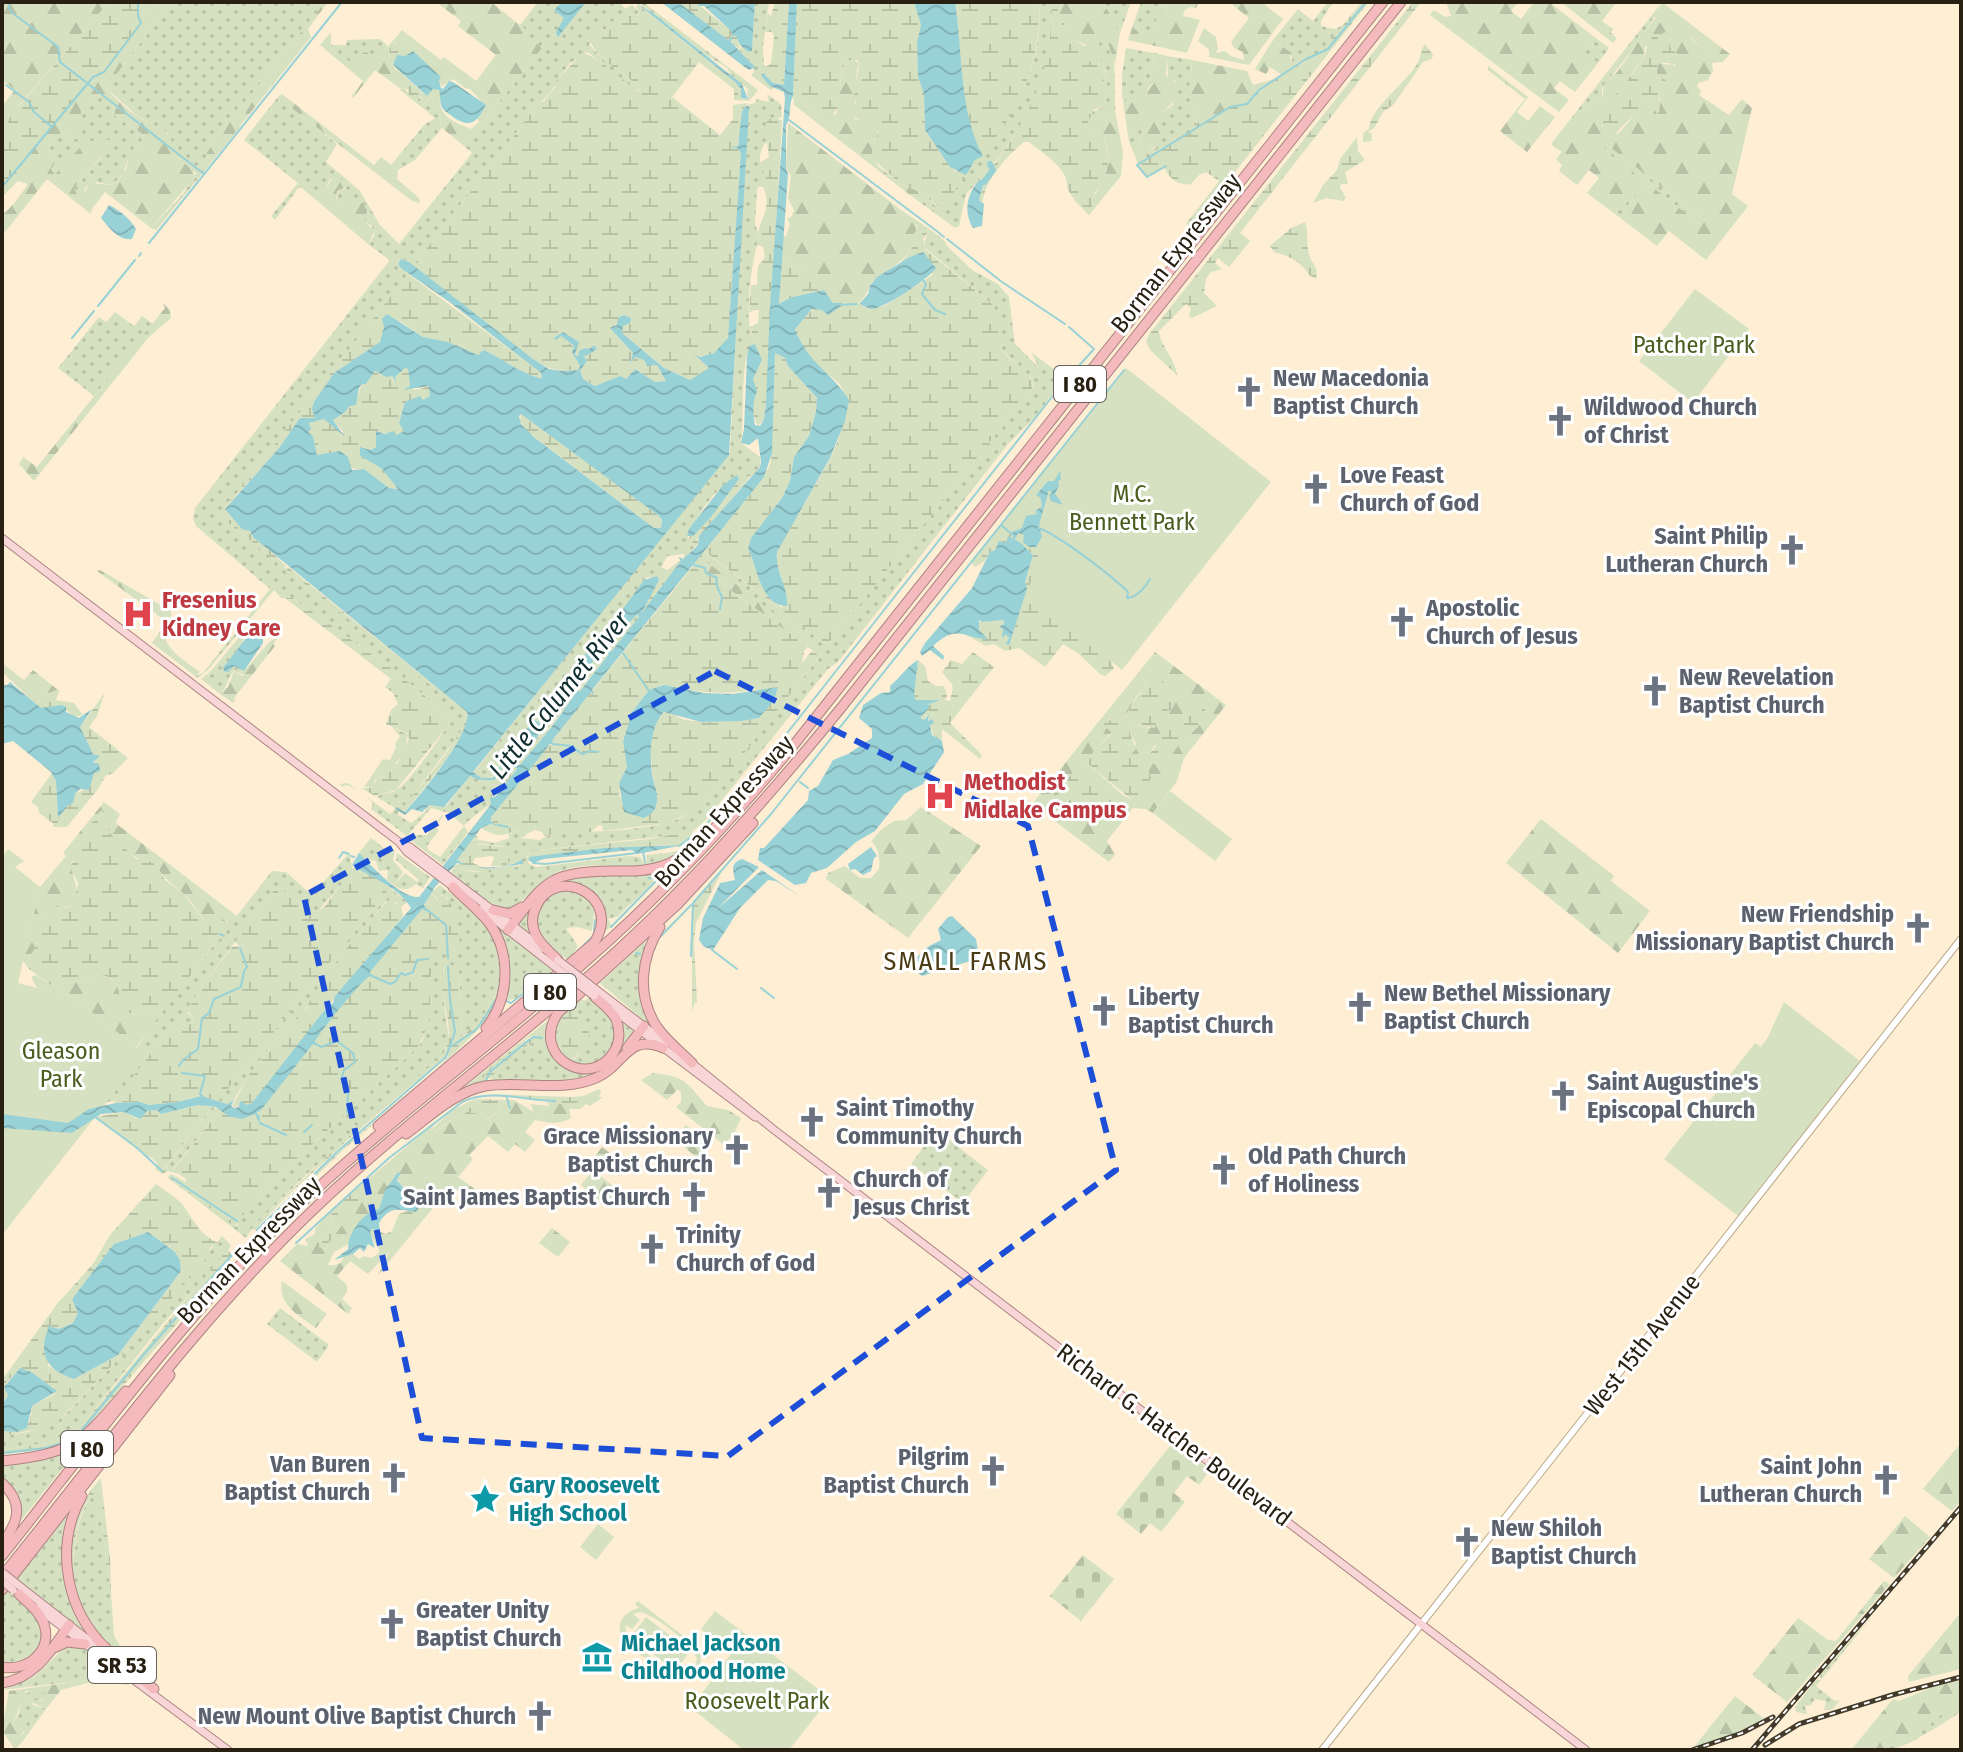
<svg xmlns="http://www.w3.org/2000/svg" width="1963" height="1752" viewBox="0 0 1963 1752" font-family="'Fira Sans Condensed',sans-serif">
  <style>
    .grass { fill: url(#grass-dots); fill-rule: evenodd }
    .forest { fill: url(#forest-firs); fill-rule: evenodd }
    .wetland { fill: url(#wetland-marsh); fill-rule: evenodd }
    .cemetery { fill: url(#cemetery-stones) }
    .green { fill: #d5e1c1; fill-rule: evenodd }
    .water { fill: url(#water-waves); fill-rule: evenodd }
    .lines { fill: none; stroke-linecap: round; stroke-linejoin: round }
    .stream { stroke: #98d1d6; stroke-width: 2 }
    .river { stroke: #98d1d6; stroke-width: 6 }
    .secondary-casing { stroke: #baa888; stroke-width: 8 }
    .primary-casing { stroke: #ac8482; stroke-width: 9 }
    .highway-casing { stroke: #ac8482; stroke-width: 11 }
    .secondary { stroke: #fff; stroke-width: 6 }
    .primary { stroke: #f8d6d7; stroke-width: 7 }
    .highway { stroke: #f4babd; stroke-width: 9 }
    .rail-casing { stroke: #423a2b; stroke-width: 5 }
    .rail { stroke: #fff; stroke-width: 2; stroke-dasharray: 6; stroke-linecap: butt }
    .primary-bridge-casing { stroke: #ac8482; stroke-width: 9; stroke-linecap: butt }
    .primary-bridge { stroke: #f8d6d7; stroke-width: 7 }
    .marked { fill: none; stroke: #1d4ed8; stroke-width: 6; stroke-dasharray: 16 10; stroke-linejoin: round }
    .labels { text-anchor: middle; stroke-width: 6; stroke-linejoin: round; paint-order: stroke }
    .shield { fill: #fff; stroke: #68635a; stroke-width: 2 }
    .shield-label { font-size: 22px; font-weight: bold; fill: #272013 }
    .street-label { font-size: 24px; fill: #272013; stroke: #fff }
    .park-label { font-size: 24px; fill: #4a5d1f; stroke: #fff }
    .worship-label { font-size: 24px; font-weight: bold; fill: #5b616d; stroke: #fff; text-anchor: start }
    .health-label { font-size: 24px; font-weight: bold; fill: #be3a42; stroke: #fff; text-anchor: start }
    .culture-label { font-size: 24px; font-weight: bold; fill: #0d838f; stroke: #fff; text-anchor: start }
    .water-label { font-size: 26px; font-style: italic; fill: #112f31; stroke: #fff }
    .neighbourhood-label { font-size: 26px; letter-spacing: 2px; fill: #4a3b13; stroke: #fff }
  </style>
  <defs>
    <pattern id="grass-dots" width="8" height="8" patternUnits="userSpaceOnUse" patternTransform="scale(2)"><rect width="8" height="8" fill="#d5e1c1"/><path d="M2 2h.1M6 6h.1" fill="none" stroke="#b7c1a5" stroke-width="1.8" stroke-linecap="round"/></pattern>
    <pattern id="forest-firs" width="22" height="20" patternUnits="userSpaceOnUse" patternTransform="scale(2)"><rect width="22" height="20" fill="#d5e1c1"/><path d="M5 1l3.5 6h-7zM16 11l3.5 6h-7z" fill="#b7c1a5"/></pattern>
    <pattern id="wetland-marsh" width="20" height="14" patternUnits="userSpaceOnUse" patternTransform="scale(2)"><rect width="20" height="14" fill="#d5e1c1"/><path d="M1 5h8M5 5V1M11 12h8M15 12V8" fill="none" stroke="#b7c1a5"/></pattern>
    <pattern id="cemetery-stones" width="16" height="16" patternUnits="userSpaceOnUse" patternTransform="scale(2)"><rect width="16" height="16" fill="#d5e1c1"/><path d="M2 7V4a2 2 0 0 1 4 0v3zM10 15v-3a2 2 0 0 1 4 0v3z" fill="#b7c1a5"/></pattern>
    <pattern id="water-waves" width="16" height="10" patternUnits="userSpaceOnUse" patternTransform="scale(2)"><rect width="16" height="10" fill="#98d1d6"/><path d="M0 5q4-4 8 0t8 0" fill="none" stroke="#83b3b7"/></pattern>
  </defs>
  <rect width="100%" height="100%" fill="#feefd4"/>
  <!-- grass -->
  <g class="grass">
    <polygon points="171,2 325,2 250,96 229,119 206,154 212,160 234,130 242,125 156,230 151,228 183,194 196,173 176,157 167,133 136,115 106,88"/>
    <path d="M538,2H562L554,10L564,18L556,32L586,2H620L625,9L632,5L640,13C631,20 617,24 610,35L602,28L589,44L601,58L638,85L640,90H634L589,53L583,52C579,58 574,60 569,65C557,77 554,94 540,102L413,266L403,259L398,263L408,274L221,513L223,519L465,711L467,721L463,730L402,809L397,806L395,808L377,797C383,792 389,794 395,791C408,785 438,740 448,726L450,717L395,671L293,598H281L274,590L208,670L198,678L195,676L203,673L270,589L196,526L193,518L195,508L390,260L369,245L374,235L372,226L365,222V216L336,200L338,191L347,188L330,179L325,190L319,192L299,187L275,220L271,216L298,183L244,140L278,97L337,144L326,162L360,191L380,225L399,244L472,153L464,146L542,48L523,33L525,29L520,25Z"/>
    <polygon points="638,2 643,2 758,90 750,100 751,92 732,76 726,67 706,55"/>
    <polygon points="755,2 769,2 763,47 764,70 761,75 773,87 772,91 751,75 754,72 751,62 739,50 742,47 748,52 752,51"/>
    <path d="M1039,2H1052C1052,54 1042,95 1012,138C1005,148 998,162 989,165L991,168L978,176L980,179L966,194L959,226L955,228L910,195L937,208C954,196 963,176 975,160C979,155 985,152 988,146C1021,100 1043,61 1039,2Z"/>
    <path d="M1103,2H1131L1120,33C1114,22 1107,14 1103,2Z"/>
    <polygon points="1141,2 1160,2 1162,6 1168,7 1165,12 1157,16 1153,37 1132,28"/>
    <path d="M1328,2H1333L1321,21V26L1334,29L1344,25C1331,41 1314,63 1292,64V54L1273,40L1298,9L1313,21Z"/>
    <polygon points="1662,2 1644,35 1602,88 1602,99 1585,107 1556,148 1551,144"/>
    <path d="M1593,36L1609,48L1598,63L1587,54H1581C1580,45 1586,41 1593,36Z"/>
    <polygon points="380,39 388,46 375,63 361,56 354,66 331,48 331,45 346,45 347,40"/>
    <path d="M1107,39C1119,58 1113,93 1116,116L1093,111L1105,107L1107,82L1103,81L1107,73L1095,52L1100,42Z"/>
    <polygon points="1126,48 1154,53 1150,81 1154,82 1137,101 1125,101 1124,94 1122,95 1122,75"/>
    <polygon points="1167,56 1192,60 1190,96 1197,128 1139,164 1145,179 1129,142 1135,127 1143,127 1138,149 1140,153 1156,148 1159,130 1156,122 1160,114 1173,105 1176,81 1168,79"/>
    <polygon points="405,88 408,93 420,95 422,106 427,102 438,112 442,128 415,160 398,170 391,165 424,125 435,118 399,89"/>
    <path d="M101,94L112,102L116,117L141,133L144,138C138,145 130,152 127,162C124,172 121,178 112,185L97,182L85,188L83,197L79,199L74,188L103,155L55,176L51,169L57,160L47,146L61,133L76,139L86,126C75,108 81,99 101,94Z"/>
    <path d="M767,94L781,104L782,116L778,119L773,118L767,124L771,142L765,143C756,159 760,165 767,179L763,187H758L757,190L755,224L760,238C752,253 743,323 753,337C739,367 745,409 741,443L760,457V467L751,477C722,472 701,512 687,536L695,546L686,557L684,554L667,556L656,579L648,577L644,580L617,617L621,623L619,626L622,629L638,614L640,616L611,652L605,643L608,640L612,641L613,635L610,636L604,633L577,665L570,680L573,686C588,676 588,661 604,651L609,654L550,727L548,729L545,724L535,720L516,740L504,762L490,778L491,784L498,787L499,793L492,796L491,804C483,810 470,818 464,826L468,832L443,865L409,839L414,831V835H427L442,815L443,816L435,827L439,830L427,846L428,850L440,857L464,826L449,813L431,808L407,836L371,809L373,803C366,796 355,786 345,785L344,787L339,784L348,783L390,814L395,809L399,811L398,815L411,823L427,810L425,809L428,805L446,806L470,776L479,778L473,773L730,452L747,105L755,103L757,99L769,102Z"/>
    <polygon points="1607,145 1705,220 1701,225 1646,182 1619,217 1615,214 1641,179 1603,150"/>
    <path d="M931,230L945,241L946,245L972,270L998,284L1009,297L1015,344L1039,368L1031,352L1064,377L1038,414L1008,444L838,662L828,669L705,821L693,831L684,834L530,851L527,856L529,864L536,867L629,856L640,857L644,863L647,861L646,855L675,852L690,845C644,883 607,855 561,871C539,878 521,908 507,909C493,911 462,883 451,875L452,870L455,868L474,872H493L510,870L523,864V860L506,866L508,859L503,846L475,843V839L494,843L510,838L508,835L518,829L526,836L520,838L540,840C549,833 567,834 579,829L582,832C611,831 645,829 673,821C686,817 696,808 706,800L818,659L820,656L808,647L805,637L705,563L699,556L702,550L827,645L1032,389L1033,384L1030,377L1002,350L993,305L924,247Z"/>
    <polygon points="115,312 134,326 142,316 153,324 94,396 58,368 99,317 106,322"/>
    <path d="M255,623L268,633L252,630L243,641L233,666L244,671L270,641L245,675L234,671C227,678 228,687 220,694L201,679L210,672L250,624Z"/>
    <path d="M371,838L389,852L392,848L395,851L393,860L403,872L395,884L405,873L417,882L419,880L396,860L397,853L430,877L423,888L416,884C404,894 398,888 387,880L388,870L379,871L376,861L365,859L359,853Z"/>
    <polygon points="349,853 353,871 318,911 309,910 280,888 275,889 197,993 188,1013 193,1018 192,1023 186,1026 177,1022 174,1023 121,1093 114,1101 102,1103 152,1024 272,871 286,872 307,891 314,893"/>
    <polygon points="673,866 665,875 645,878 653,880 653,883 617,917 608,919 612,926 602,934 605,924 584,887 543,894 532,935 518,925 540,894 562,879"/>
    <path d="M440,885C479,917 509,937 499,994L497,991L482,1018L461,1038L462,1013L458,966L443,969V995L449,1040L443,1055L308,1173L254,1226L246,1238L167,1177L171,1174L189,1184L171,1179L237,1227L239,1220L257,1195L418,1047L423,1040L430,957L434,949H442L448,898L442,895L439,897L441,901L431,893Z"/>
    <path d="M390,888L408,902L401,907L395,901H386C358,936 326,973 305,1010L301,1009L295,1021L285,1029L247,1077L234,1100L227,1104L218,1101Z"/>
    <path d="M566,890C585,893 595,903 597,922L594,912L592,931L577,927L566,928L578,946L569,961C560,953 544,945 539,934C530,914 545,892 566,890Z"/>
    <polygon points="498,927 555,971 551,971 551,976 539,985 535,983 515,999 507,1000 501,1010 506,996 495,928"/>
    <path d="M646,941C639,978 635,996 656,1031L600,983Z"/>
    <path d="M589,997C597,1004 606,1011 612,1020C631,1054 580,1084 557,1047L574,1059L580,1054L586,1025L574,1010L567,1011L582,999L585,1001Z"/>
    <path d="M620,1020L634,1031V1034L611,1064L597,1074L575,1081H495L462,1089L547,1021L565,1067H605L617,1055ZM543,1034V1041C527,1039 502,1064 492,1076L494,1078L488,1081L484,1076L528,1038Z"/>
    <polygon points="212,1107 221,1109 173,1169 178,1174 168,1171 162,1174 155,1169 158,1164 163,1169 166,1167"/>
    <polygon points="936,1130 988,1170 963,1203 911,1164"/>
    <polygon points="222,1236 231,1245 224,1257 161,1326 82,1425 53,1442 2,1450 2,1436 28,1432 49,1425 65,1415 128,1349"/>
    <polygon points="280,1308 328,1344 328,1347 317,1362 267,1324"/>
    <path d="M85,1440L27,1513L21,1520C22,1500 17,1491 2,1478V1466L55,1457Z"/>
    <path d="M97,1490L111,1592L114,1636L129,1660L139,1669L138,1671C95,1634 66,1604 71,1542L73,1560C76,1537 79,1507 97,1490Z"/>
    <polygon points="70,1515 67,1586 104,1648 16,1578 65,1517"/>
    <path d="M7,1590C15,1596 25,1602 32,1610C57,1637 33,1664 2,1663V1596Z"/>
    <polygon points="1874,1614 1816,1686 1835,1701 1840,1700 1832,1710 1824,1710 1826,1701 1815,1699 1811,1705 1805,1706 1807,1714 1796,1712 1795,1707 1816,1680 1821,1680 1820,1675"/>
    <polygon points="67,1645 80,1646 86,1649 127,1679 127,1685 97,1679 2,1690 34,1677"/>
    <polygon points="36,1690 48,1693 47,1698 30,1704 46,1709 22,1742 20,1737 25,1731 14,1722 19,1713 23,1694"/>
    <path d="M1961,1706V1712C1945,1722 1903,1750 1888,1750L1891,1746C1903,1746 1937,1721 1944,1710H1953Z"/>
  </g>
  <!-- forest -->
  <g class="forest">
    <polygon points="2,2 109,2 19,105 2,135 2,106 15,90 2,80"/>
    <path d="M157,2H171L106,88C115,98 128,111 140,118C159,128 175,133 176,157L193,170L195,177L151,228L105,192L92,209L91,214L47,179L2,236V215C12,208 21,194 28,184L18,181L2,197L4,208H2V187L99,69L104,71ZM101,94L112,102L116,117L141,133L144,138L129,155L126,169L117,182L111,185L91,183L79,199L74,188L111,145V141L106,139L101,141H86L55,175L51,169L57,160L47,146L61,133L76,139L87,126C75,108 81,99 101,94Z"/>
    <polygon points="325,2 328,2 308,29 311,37 215,157 212,160 206,154 229,119 250,96"/>
    <path d="M436,2H491L526,30L524,33L542,48L464,146L442,128L438,112L427,102L440,90C441,95 439,99 440,104C443,119 459,124 471,129L479,122L477,116L486,107L470,89L465,88L453,79L442,86L439,80V72L421,54L419,47C415,45 412,42 408,40C396,37 387,52 390,61C392,68 399,71 404,76L401,89L375,70L353,98L352,96L363,81L320,45L331,32V48L354,65L364,52L368,53L374,63L402,30L441,60L444,57L476,81L496,55L458,26L461,21Z"/>
    <polygon points="1061,2 1103,2 1120,33 1115,64 1107,39 1100,42 1095,52 1100,56 1105,71 1102,68 1097,72 1096,65 1085,59 1086,45 1072,39 1072,31 1066,29 1061,14 1058,14"/>
    <polygon points="1160,2 1199,2 1196,8 1191,7 1185,10 1183,16 1200,20 1187,53 1128,40 1132,28 1153,36 1157,16 1168,7 1162,6"/>
    <polygon points="1229,2 1267,2 1265,5 1283,19 1249,65 1209,57 1209,50 1198,41 1204,28 1216,37 1218,49 1216,53 1225,51 1231,56 1244,60 1243,52 1234,48 1231,42 1249,18"/>
    <polygon points="1446,2 1518,2 1511,11 1521,19 1534,2 1549,2 1593,36 1586,41 1581,54 1587,54 1598,63 1575,92 1560,81 1554,88 1569,100 1559,112 1430,15 1434,10 1445,17 1451,16"/>
    <polygon points="1561,2 1612,2 1615,4 1602,21 1613,29 1610,32 1617,38 1613,43"/>
    <path d="M1655,18L1685,42L1689,37L1707,51L1714,42L1730,54L1723,62L1712,63L1713,71L1708,80L1698,83L1697,86L1701,91L1699,95L1729,115L1742,99L1752,108L1732,194L1748,206L1706,260L1669,231L1657,246L1619,217L1646,182L1701,225L1705,220L1607,145L1604,150L1642,179L1615,214L1587,193L1599,178L1589,170L1577,185L1559,171L1562,165L1556,159L1562,152L1556,148L1557,144L1585,107L1602,99L1604,84L1617,72ZM1669,34L1670,47L1680,57L1675,66L1658,63L1656,79L1662,78L1661,88L1658,92L1660,98L1659,113L1651,98L1644,96L1632,118L1617,135L1602,126L1609,106L1643,58L1645,47Z"/>
    <polygon points="1273,40 1293,54 1290,57 1292,63 1299,64 1282,75 1270,67 1266,74 1255,69"/>
    <path d="M1154,53L1167,56L1166,75L1179,85C1177,108 1164,105 1156,122L1161,132L1159,145L1141,154L1138,149L1143,128L1135,127L1129,142L1122,95L1124,94L1125,101H1137L1138,93L1148,90L1154,83L1150,82Z"/>
    <path d="M852,58L859,64L857,70L854,119L862,121L878,131L872,153L878,166L899,183L925,194L937,208L910,195L794,105L793,96L816,113L827,125L838,129L834,119L838,108L835,104C842,91 839,76 846,60Z"/>
    <polygon points="1192,60 1247,71 1253,85 1275,79 1259,90 1247,104 1230,107 1197,128 1190,96"/>
    <polygon points="1488,66 1528,97 1517,112 1528,121 1540,106 1555,117 1527,152 1500,131 1525,99 1488,70"/>
    <polygon points="282,94 374,165 381,157 398,170 397,179 419,198 420,203 412,201 280,99 278,97"/>
    <path d="M1093,111L1116,116L1123,152L1121,176L1089,215L1075,201L1089,211C1099,179 1119,168 1101,132L1095,133L1086,125Z"/>
    <path d="M788,123L901,210L931,230L929,239L924,245L928,231L916,224C919,251 898,264 878,277C868,284 868,298 856,304C846,308 842,303 833,303L806,271L794,270L790,261L781,256L782,237L786,236L790,224L787,219L792,216L794,210L788,198L791,176L786,168Z"/>
    <polygon points="335,174 349,186 337,191 336,200 343,204 352,198 363,203 367,210 365,222 374,230 369,245 302,188 304,186 320,192 325,190"/>
    <polygon points="163,303 170,310 171,318 148,338 34,481 19,464 23,457 37,467 165,308"/>
    <polygon points="699,556 805,637 808,647 726,587 715,576 706,573 706,569 694,566 695,559"/>
    <path d="M100,570L171,611C173,620 166,625 165,635C165,650 190,664 200,672L195,676L152,643L167,622L97,571Z"/>
    <polygon points="279,637 273,644 275,646 234,698 236,700 233,703 220,694 228,687 234,671 243,676 270,641"/>
    <path d="M1155,652L1226,705L1184,758L1177,781L1153,813L1145,809L1133,808L1107,841L1115,855L1109,862L1032,804ZM1143,683L1165,685L1168,692L1162,710L1157,712L1150,728L1136,725L1129,731L1136,744L1129,757L1148,769L1132,800L1123,795L1087,763L1094,751L1112,732L1107,728L1109,719L1115,722C1129,716 1129,707 1137,696C1140,692 1144,690 1147,687ZM1187,715L1199,726L1155,765L1149,754L1158,741L1183,726Z"/>
    <polygon points="2,663 24,680 33,670 58,690 43,695 36,704 2,672"/>
    <polygon points="392,727 408,735 404,753 384,777 379,777 382,772 375,780 375,788 364,787 383,759 390,760 396,747 395,744 400,736"/>
    <path d="M104,802L120,814L116,822L118,825L237,916L231,924L224,919L208,922C197,915 195,904 186,896C175,885 165,881 157,867C137,860 123,850 109,834L111,827L91,826C79,840 68,854 73,874C76,886 79,892 74,905L54,910L46,916L40,941L28,959V968L23,961L40,887L66,856L63,853Z"/>
    <path d="M921,807L981,846L908,938L826,879L828,873L845,866L860,878H871L879,869C880,859 879,848 871,841L883,828L894,821L906,820Z"/>
    <polygon points="1541,819 1614,876 1611,881 1650,911 1618,953 1506,863"/>
    <path d="M96,974C121,978 120,991 125,1013L149,1015L159,1009L163,1011L136,1047L72,997L37,988L31,977L36,975L52,986C66,981 84,984 96,974Z"/>
    <path d="M653,1073C687,1077 686,1082 707,1106L728,1110L741,1118L734,1134L724,1145L676,1107L681,1102V1093L678,1089L667,1100L641,1080Z"/>
    <path d="M590,1097H603L590,1106L586,1104L580,1109H569L571,1118C560,1125 547,1123 535,1120L525,1132L535,1140L525,1152L515,1144L508,1152L488,1136L469,1155L473,1159L458,1177L475,1189L469,1197L451,1186L378,1275L390,1251L368,1274L350,1261L337,1276L347,1285V1292L342,1299L352,1308L348,1314L280,1261L297,1244L308,1246L305,1239L314,1235L316,1227L330,1213L333,1215L332,1224L319,1242L324,1249C337,1231 351,1216 358,1196L352,1193L432,1125H434L431,1130L436,1132L463,1111L480,1114L487,1120L501,1110L498,1104L502,1101L511,1105L514,1100L537,1114C549,1101 574,1103 590,1097ZM395,1176L408,1193L416,1212L408,1211L399,1214L392,1231L386,1234L372,1229L369,1232L379,1250L378,1254L371,1258L364,1256L359,1259L353,1254L344,1256C343,1264 335,1266 328,1265L334,1252L360,1238L354,1235L355,1226L379,1210L385,1191Z"/>
    <polygon points="686,1125 707,1142 702,1149 710,1158 705,1164 675,1140"/>
    <polygon points="602,1147 621,1162 610,1176 591,1161"/>
    <polygon points="593,1170 622,1193 610,1209 581,1185"/>
    <polygon points="552,1228 570,1242 558,1257 539,1243"/>
    <path d="M282,1281L327,1314L316,1328C300,1316 277,1305 282,1281Z"/>
    <polygon points="1961,1443 1961,1501 1952,1511 1923,1489"/>
    <polygon points="1905,1516 1930,1537 1894,1578 1869,1559"/>
    <polygon points="1884,1581 1890,1584 1787,1702 1752,1675 1798,1618 1828,1640 1836,1641"/>
    <polygon points="1961,1612 1961,1669 1909,1682 1908,1676"/>
    <polygon points="88,1680 91,1682 61,1690 46,1709 29,1701 30,1699 41,1701 47,1698 47,1693 26,1691 14,1722 18,1725 25,1721 27,1725 20,1737 22,1742 15,1750 2,1730 9,1691"/>
    <path d="M1961,1680V1706L1953,1710H1944C1938,1721 1903,1746 1891,1746L1888,1750H1851L1893,1699L1899,1701L1940,1684Z"/>
    <polygon points="1735,1696 1766,1720 1730,1736 1693,1748"/>
  </g>
  <!-- wetland -->
  <g class="wetland">
    <polygon points="109,2 157,2 104,71 99,70 2,187 2,135 11,115"/>
    <polygon points="678,2 699,3 698,4 731,31 732,37 737,36 740,49 732,44 732,37 727,40"/>
    <polygon points="775,2 789,2 784,86 773,83 763,74 764,64 765,67 771,64 774,36 772,32 765,32 768,13 771,16"/>
    <path d="M797,2H914L921,25L917,42L918,77L924,94L925,130L945,160L955,171H962L966,175L950,197L938,207L923,193L899,183L873,159L872,153L878,131L852,116L856,101L854,96L859,64L857,60H846C838,77 843,89 835,104L838,108L834,112L838,129L827,125L816,113L793,96Z"/>
    <path d="M955,2H1039C1042,58 1020,112 982,154C960,131 961,37 955,2Z"/>
    <path d="M1052,2H1061L1058,13L1061,14L1066,29L1073,31L1072,39L1089,48L1085,59L1097,65V71L1102,68L1107,73L1103,80L1107,82L1105,107L1094,109L1087,125L1095,133L1101,132C1112,155 1110,174 1095,193L1096,199L1089,211L1075,201L1067,188C1070,169 1042,153 1029,142H1024C1008,154 983,183 983,202L979,200L984,182L978,176C993,169 998,159 1008,145C1039,98 1052,58 1052,2Z"/>
    <path d="M1362,2H1369L1194,224L1191,227L1186,224L1219,181L1206,172L1199,175L1191,184C1178,186 1171,180 1164,168L1147,178L1138,164L1230,107L1247,104L1259,90L1322,50Z"/>
    <path d="M1413,2H1421L1240,233L1250,241L1229,267L1218,258L1215,263L1222,269L1211,272L1206,279L1204,293L1217,306L1192,318L1189,316L1191,308L1186,304L1159,331C1161,348 1175,358 1177,375L1150,350L1146,341L1150,333Z"/>
    <path d="M638,5L735,82L741,89V98L748,99L747,90L752,93L749,101L734,100V89L699,62L672,97L720,135L733,119V105L748,103L742,111L741,134L739,136L737,148L741,153L740,172L728,338C721,349 709,360 695,355L709,368L690,380L664,368L622,333L623,326L630,322V318L624,315L619,317V324L616,327L615,325L610,328L633,353L630,363L635,357L644,360L647,366L657,365L666,381L655,382L635,369L626,379L620,376L596,386L583,379L580,371L587,361L581,353L586,356L597,349L594,345L589,350L585,348L579,351L578,358L575,355L578,342L563,333L554,338L561,336L574,347L572,352L580,365L578,370L564,371L549,368L532,359L413,266L540,102L544,101L555,88V82L583,52L600,61L637,91L640,90L638,85L601,58L588,39L599,27L610,34L608,23L611,21L620,24L623,18L633,13L637,16L640,13L636,7Z"/>
    <path d="M1664,32L1669,34L1670,47L1680,57V62L1671,66L1669,63H1658L1656,79L1662,78L1668,82L1658,92C1660,101 1661,106 1657,115L1655,109L1651,108V98L1644,96L1636,113L1617,132L1616,138L1607,136C1590,114 1633,79 1643,58C1647,50 1647,43 1654,35L1660,37Z"/>
    <path d="M407,39L419,47L421,54L443,75L441,77L413,53L405,56L397,55L393,66L424,94L430,93L433,89L440,90L422,106L418,103L422,98L420,96L409,95L408,89L400,87L404,75C391,63 388,67 390,48L399,41Z"/>
    <path d="M1425,44L1433,55L1432,59L1423,62L1394,104L1383,112L1374,128L1368,132L1371,133L1372,141L1363,142V133L1369,129C1370,107 1408,82 1418,62C1422,55 1420,50 1425,44Z"/>
    <path d="M773,118L782,120L766,404L764,419L758,426C752,415 751,404 757,391L752,380L762,360L753,345L749,346L753,337L750,327L758,323L759,310H754L749,313V310L751,285H757L758,266L765,257L763,247L756,245L760,238C753,224 775,212 763,187L766,177L759,163L769,157L767,143L771,142C769,136 766,126 767,120Z"/>
    <polygon points="1357,137 1358,151 1365,160 1345,172 1348,184 1341,184 1340,188 1346,198 1343,201 1326,198 1313,203 1323,185 1337,170 1340,159"/>
    <path d="M1305,222C1309,232 1306,243 1309,254C1312,265 1319,266 1316,279L1309,275C1304,264 1287,254 1275,253L1270,246L1291,228Z"/>
    <path d="M916,225L923,226L928,232L923,239L926,250L993,305L998,314L1002,350C1011,364 1035,372 1032,389L827,645L704,551L764,477L771,462L775,353L785,358L788,366L817,398L816,412L809,436L794,457L790,481L782,498L751,538L748,548C758,569 759,596 783,608L776,566L777,552C792,514 867,425 840,385C834,377 823,372 816,365C805,355 800,342 795,328L813,309L859,304L870,309L884,306L928,278L933,274L908,258L901,263C907,253 917,246 913,234L917,230Z"/>
    <polygon points="781,256 790,261 794,270 806,271 824,290 792,297 779,305"/>
    <path d="M408,274L532,366L541,373L542,378C529,378 498,357 484,350L478,356L448,342L423,337L400,321L384,327L380,342L334,373L314,402L315,418H300L279,448L225,508L286,566L285,568L223,519L221,513Z"/>
    <path d="M404,368L408,369L410,386L414,390L430,386V396L423,400L405,402L399,423L404,431L395,435L377,432L376,447L372,450L361,447L360,456L381,468L398,489L389,488L364,469C345,471 335,454 317,455L313,436L308,432L309,423L324,419L338,430L342,437L343,431L332,420L345,412L357,398L362,384H366L375,371L381,375L392,376L394,383L395,377Z"/>
    <polygon points="1113,388 1104,649 1114,668 1106,676 1101,675 1079,654 1063,644 1045,667 1019,648 1005,651 994,644 986,646 965,634 986,639 980,632 977,622 1002,620 1004,624 999,627 1003,629 1003,636 1006,633 1009,637 1008,645 1027,589 1025,582 1033,555 1021,543 1008,537 1006,543 997,544 995,550 990,552 985,561 975,567 971,562 1108,390"/>
    <polygon points="521,413 659,516 662,520 661,528 654,528 527,431 520,421"/>
    <polygon points="741,475 749,477 747,481 697,539 699,545 695,546 689,537 707,521"/>
    <polygon points="685,556 689,556 643,612 640,613 659,580 657,576 660,567 668,570"/>
    <path d="M694,565L705,568L706,573L715,576L726,587L808,647L804,651L802,663L812,651L820,656L742,756L706,800L692,812L668,823L603,831L602,826L599,825L591,832H581L578,829L572,833L544,836L542,832L535,830L523,836L518,829C502,838 495,836 481,828L492,824L491,817L546,748L553,744L552,741L561,729ZM664,685C697,692 724,696 756,689L759,718C743,721 698,724 682,719C675,716 673,712 665,712C644,733 651,770 657,797L620,798L619,783L627,767L623,740L632,712L649,690Z"/>
    <path d="M288,567L467,712V726L444,763L405,812L396,807H403C416,791 469,731 466,714L286,569Z"/>
    <polygon points="285,598 293,598 395,671 450,717 448,726 396,790 375,796 361,788 374,788 378,774 383,770 379,777 382,778 394,763 397,764 409,739 408,734 386,724 391,710 398,704 393,693 385,687 391,679"/>
    <path d="M973,652L994,667L950,723L982,755L980,759L942,729V741L934,737L927,714L924,720L919,718L933,701L916,700L914,696L918,660L925,666L928,681L936,686H944L947,696L945,700L950,701C955,681 953,687 942,672L951,660L962,664Z"/>
    <path d="M1145,670L1161,679L1176,701L1171,710L1158,712L1155,728L1136,725L1129,731L1136,749L1129,757L1148,769L1151,778L1139,796L1132,800L1087,763L1094,751L1112,733L1107,728L1103,727L1106,720C1128,722 1127,711 1137,697C1140,693 1144,690 1147,687L1140,678Z"/>
    <polygon points="60,690 56,700 74,703 83,715 74,717 61,705 41,709 36,704 43,695"/>
    <polygon points="104,694 97,716 89,727 128,758 112,774 106,775 98,789 67,827 53,827 54,824 39,813 38,807 31,802 52,773 56,781 58,817 75,794 88,788 96,764 80,727"/>
    <polygon points="1201,703 1206,707 1199,726 1181,742 1165,764 1159,767 1148,758 1149,754 1155,748 1160,733 1183,726 1187,715"/>
    <polygon points="542,724 545,724 548,731 520,766 517,766 517,769 499,793 498,787 491,784 489,780 508,753 517,755 537,738"/>
    <polygon points="1077,769 1123,807 1119,811 1117,821 1101,830 1094,827 1084,813 1066,817 1053,800 1054,793"/>
    <path d="M101,810L112,821L109,833L136,859L152,862L157,867L165,880L183,893L202,918L208,922L221,918L231,924L223,937L216,942L163,1011L159,1009L149,1015L125,1013C115,993 125,978 96,974C84,984 67,981 52,986L28,968V959L40,941V922L59,904H63L65,908L74,905L78,883L70,867L73,862L70,853Z"/>
    <polygon points="693,831 692,836 679,845 604,848 527,859 530,851 649,839"/>
    <path d="M475,835L479,838L474,840L476,844L505,847L508,860L506,866H491L494,858L492,856L475,858L473,863L487,869L519,865C501,879 469,869 450,868L460,863L457,859Z"/>
    <polygon points="354,867 366,871 390,888 218,1101 202,1096 177,1102 149,1105 140,1102 113,1103 174,1023 177,1022 186,1026 192,1023 193,1018 188,1010 197,993 233,946 239,946 235,942 275,889 280,888 309,910 318,911 325,906"/>
    <polygon points="722,871 696,923 694,941 697,1002 694,1004 692,1013 692,904"/>
    <path d="M431,893L438,900L440,896H445C457,910 459,928 460,946L450,953L437,948L432,952L429,1023L418,1047L257,1195L235,1227L170,1178L172,1175L187,1183L185,1178L173,1170L221,1109C249,1129 259,1108 276,1088C286,1076 297,1064 305,1052L313,1043L317,1045L315,1041L320,1032L423,907L427,911L424,906Z"/>
    <path d="M395,896V903L401,906L403,916L396,926L323,1012L258,1098L249,1105L232,1107L247,1077L285,1029L295,1021L301,1008L306,1010C318,979 363,930 387,901Z"/>
    <path d="M446,964L458,966L462,1013L461,1038L482,1018L498,990C499,1016 453,1054 437,1069L448,1057V1054L353,1135L282,1201L256,1229L342,1149L421,1083L344,1149L261,1230H254L252,1228L339,1145L443,1055C460,1027 433,993 446,964Z"/>
    <path d="M572,1008C576,1014 583,1019 586,1025C595,1040 583,1053 571,1060C551,1044 547,1022 572,1008Z"/>
    <path d="M543,1034V1041C527,1039 503,1064 492,1076L497,1078L483,1079C490,1064 526,1037 543,1034Z"/>
    <path d="M599,1089L601,1091L599,1097C589,1097 582,1102 573,1103C561,1104 545,1104 537,1114L533,1112L531,1104L549,1106L547,1102L557,1101L487,1094L570,1097L583,1096Z"/>
    <polygon points="475,1099 514,1100 512,1105 502,1101 498,1104 501,1110 486,1120 480,1114 463,1111 435,1132 431,1130 452,1110"/>
    <polygon points="198,1105 212,1107 163,1170 152,1158 146,1156 95,1117 124,1112 138,1119 147,1111 157,1110 161,1114"/>
    <path d="M156,1184C164,1190 176,1197 183,1205C193,1219 201,1237 219,1243L211,1247L206,1259L128,1349L59,1420L45,1428L2,1436V1431L17,1432L30,1422L32,1406L55,1394L54,1388L20,1368L6,1383L8,1395L2,1406V1380L57,1304L93,1264L110,1235ZM148,1232L175,1252L180,1260L181,1271L118,1355L74,1379L48,1366L50,1326L59,1329L73,1323L78,1313L72,1299L114,1244Z"/>
    <polygon points="352,1193 358,1196 360,1201 324,1249 319,1247 319,1242 332,1224 333,1215 330,1213"/>
    <path d="M228,1249L232,1256L226,1267L84,1431C59,1449 32,1451 2,1455V1450L53,1442L82,1425Z"/>
    <path d="M101,1478L110,1558L111,1592L97,1491C77,1506 75,1542 72,1566C69,1534 79,1501 101,1478Z"/>
  </g>
  <!-- cemetery -->
  <g class="cemetery">
    <polygon points="1174,1441 1210,1470 1199,1485 1187,1476 1174,1493 1185,1502 1161,1532 1150,1523 1141,1534 1116,1514"/>
    <polygon points="1083,1555 1114,1579 1081,1621 1050,1596"/>
  </g>
  <!-- green -->
  <g class="green">
    <polygon points="1663,3 1714,42 1707,51 1690,37 1685,43 1653,16"/>
    <polygon points="1695,289 1749,329 1693,403 1639,361"/>
    <polygon points="1126,368 1271,482 1122,670 1026,594 1041,558 1001,526"/>
    <polygon points="1170,791 1232,839 1215,861 1153,813"/>
    <polygon points="8,849 24,861 15,867 40,887 18,983 72,997 145,1054 2,1235 2,857"/>
    <polygon points="1784,1002 1860,1061 1738,1216 1664,1159 1755,1043 1761,1047 1768,1037"/>
    <polygon points="598,1524 614,1537 596,1560 580,1547"/>
    <path d="M638,1601L709,1656L707,1659L701,1655C701,1699 665,1673 648,1660C640,1654 629,1648 624,1640C613,1626 624,1611 639,1608L635,1604ZM640,1612C655,1615 693,1644 697,1659L695,1667L689,1673L681,1676L673,1674L628,1639L625,1625L632,1629L640,1620L633,1614Z"/>
    <polygon points="715,1611 830,1698 789,1750 744,1750 691,1708 731,1654 701,1629"/>
    <polygon points="646,1617 690,1651 675,1671 631,1637"/>
  </g>
  <!-- water -->
  <g class="water">
    <polygon points="562,2 586,2 558,37 556,32 564,18 554,10"/>
    <polygon points="635,2 654,14 742,84 748,99 741,98 741,89 735,82"/>
    <polygon points="661,2 678,2 728,40 732,36 731,31 704,6 698,6 698,2 755,2 752,51 748,52 740,45 736,36 733,36 731,42 755,67 749,70 742,65"/>
    <path d="M789,2H797L793,96C788,105 792,118 786,125V168L788,174L779,304L792,297L824,290L833,303H842L843,305L828,315L822,310L812,309L795,329C808,364 831,371 849,400L845,421L830,458L777,552C775,574 788,585 787,606C761,607 757,566 748,548L751,538L782,498L790,481L794,457L809,436L816,412L817,398L788,366L785,358L775,353L772,453L764,477L592,690L595,697L591,692L554,738L552,742L555,745L550,744L523,778L525,781L522,779L491,817V822L499,826L491,824L481,828L457,860C475,872 512,868 523,859V864L487,869L457,863L435,887L424,905L428,912L422,909L370,972V976C362,980 323,1028 315,1041L317,1046L313,1044L261,1110L256,1113L260,1116L259,1123L255,1114L242,1119L228,1116L216,1107L198,1105L161,1114L157,1110L147,1111L140,1119L124,1112L101,1114L72,1133L2,1128V1114L68,1123L89,1109L116,1103L140,1102L149,1105L177,1102L202,1096L227,1104L234,1100L231,1106L234,1108L239,1107L240,1101L247,1105L252,1103L323,1012L333,1003L335,996L411,908C399,887 370,877 352,865L359,853C372,866 400,898 419,897L491,804L490,798L496,796L517,769L516,765H520C540,741 561,717 576,692L580,691L609,654L604,652C588,661 588,676 574,686L570,680L573,678L572,671L603,632L615,635L613,641L608,640L605,643L611,652L639,617L638,614L622,629L619,627L621,623L617,617L644,580L657,576L659,580L641,614L680,562L698,545L699,536L760,467L761,462L758,438L749,445L741,443L744,429L747,357L749,346L755,344L762,360L753,379L757,391C752,404 753,412 755,425L760,426L764,419L766,404L770,306L785,98L784,92L770,86L761,75L763,73L773,83L784,85Z"/>
    <path d="M914,2H955C963,54 959,112 983,156L975,160L966,175L950,167L925,130L924,94L918,77L917,42L921,25Z"/>
    <path d="M413,51L441,77L439,80L441,88L443,89L449,81L453,82L486,105C477,122 471,129 453,117C450,114 445,112 443,109C439,104 441,96 439,90L433,89L427,96L393,65L397,55L405,56Z"/>
    <path d="M746,106L749,107L748,126L729,455L473,772L483,779L479,780L470,776L444,807L429,805L422,812L412,809L405,815L395,809L396,807L405,812C421,794 472,733 467,712L253,537L250,531L242,529L225,509L279,448L300,418H315L312,409L314,402L334,373L380,342L384,327L382,319L387,314L423,337L448,342L478,355L484,350C498,357 530,378 542,378L541,373L532,366L448,301L402,269L398,264L401,259L409,262L533,359L549,369L563,371L578,370L580,366L572,352L574,346L561,336L556,340L554,338L563,332L579,342L575,354L578,357L579,351L585,348L589,349L594,345L597,349L586,356L583,355L587,361L580,371L583,379L595,386L620,376L626,379L635,369L655,382L666,381L657,365L647,366L644,360L635,357L630,364L633,353L610,328L615,325L616,327L619,317L624,315L631,318L630,323L623,326L622,333L664,368L690,380L709,368L694,354L700,357L714,353L728,338L741,153L737,148L731,147L738,146L742,111ZM405,368L408,369L410,386L403,390L429,386L430,396L423,400L420,396L405,402L399,423L404,431L396,435L394,431L385,434L376,431V447L371,450L360,447V456L381,468L398,489L389,488L364,469L352,470L348,457L340,451L317,455L313,436L308,432L311,429L309,423L324,419L345,437L333,420L345,412L350,406L356,405L359,388L362,384H366L375,371L386,377L392,376L396,383L395,377ZM521,414L659,516L662,520L661,528H654L534,437L521,424L519,416Z"/>
    <path d="M980,179L984,182L979,200L984,204L982,226L973,228C963,211 967,193 980,179Z"/>
    <path d="M109,205C121,211 130,219 136,229L132,239C119,241 109,228 101,218Z"/>
    <path d="M923,252L936,268C930,278 882,310 871,309C870,309 860,304 859,304L868,294L870,286L877,277L908,258Z"/>
    <polygon points="1060,471 1061,480 1058,481 1059,485 1055,494 1063,505 1051,501 1049,495 1052,493 1049,490 1039,525 1042,537 1036,547 1029,547 1023,542 1024,535 1018,533 1016,538 1012,532 1022,528 1026,516 1037,514 1036,510 1042,507 1041,498 1036,495 1048,481 1054,481"/>
    <polygon points="737,475 739,479 711,517 693,536 687,536 689,529 723,485"/>
    <path d="M1008,536L1021,543L1033,555L1025,582L1027,589L1009,645L1006,644L1009,638L1006,634L1002,638L1003,629L999,627L1004,624L1003,620L982,622L979,620V630L988,639C963,639 958,623 933,646L944,656L943,660L930,650L922,656L920,652L925,643L972,588L990,552L995,550L999,541L1006,543Z"/>
    <polygon points="254,632 263,638 263,643 244,671 234,666 228,672 224,671 223,668 250,633"/>
    <path d="M918,660L914,696L916,700H940L929,704V708L920,718L924,720L929,714L928,721L932,719L934,723L930,725L932,735L942,741L944,752L923,784L904,794L875,831L856,842L827,868L811,873L806,883L795,885L758,860L760,848H764L808,800L809,791L818,786L833,760L848,754L872,738V729L859,718L863,705L881,693L890,692V686C900,678 907,666 918,660Z"/>
    <polygon points="10,682 41,708 61,705 66,707 66,712 79,718 92,709 80,727 93,754 100,756 93,762 99,764 100,771 94,773 89,790 80,789 75,794 73,803 68,805 58,818 56,781 51,772 13,741 2,744 2,684 7,685"/>
    <path d="M664,685L704,693L732,694L778,687L774,700L759,718L741,721L701,722L664,712C649,728 649,758 653,779C655,787 659,797 656,805C655,812 649,815 644,818L624,812L619,783L627,767L623,741L632,712L649,690Z"/>
    <path d="M535,720L542,724L537,738C529,741 520,753 513,759L507,758L516,740Z"/>
    <polygon points="683,845 643,853 637,854 632,850 544,859 533,863 528,860 530,857 537,856 604,848"/>
    <polygon points="871,847 877,856 874,858 871,871 863,875 855,869 850,870 848,864"/>
    <path d="M742,859L759,867L716,910L762,870L801,897L776,881L768,880L740,908L713,950L704,947L699,940L703,918L720,883L735,880C733,870 730,863 742,859Z"/>
    <polygon points="952,916 976,939 978,951 970,961 922,976 915,970 914,960 929,946 941,940 938,929 948,917"/>
    <path d="M398,1172L400,1174L397,1180L407,1192L413,1188L421,1191L424,1201L416,1212C399,1210 390,1205 379,1223L380,1231L372,1229L370,1232L375,1248L368,1244L364,1252L360,1248L353,1254L334,1260L348,1249C348,1233 362,1213 379,1209L385,1190Z"/>
    <path d="M148,1232L175,1252L180,1260L181,1271L118,1355L74,1379C45,1369 38,1354 49,1326L59,1329L73,1323L78,1313L72,1299L114,1244Z"/>
    <polygon points="20,1368 31,1372 57,1391 32,1406 27,1428 17,1432 2,1431 2,1406 8,1395 4,1387"/>
  </g>
  <g class="lines">
    <!-- stream -->
    <g class="stream">
      <polyline points="8,2 11,12 58,47 60,62 204,174"/>
      <polyline points="6,85 29,102 34,112 51,126"/>
      <polyline points="789,120 938,232"/>
      <polyline points="1166,166 1147,177 1137,165 1230,107 1247,104 1259,90 1306,59 1328,49 1366,2"/>
      <polyline points="2,187 93,77 104,72 141,23 138,16 138,2"/>
      <polyline points="939,233 944,237"/>
      <polyline points="947,239 1002,282 1065,324"/>
      <polyline points="149,243 342,2"/>
      <polyline points="139,256 141,253"/>
      <polyline points="923,280 926,284 922,294 935,310 945,314"/>
      <polyline points="840,305 857,304"/>
      <polyline points="98,306 135,260"/>
      <polyline points="72,338 94,311"/>
      <polyline points="1001,525 1014,536 1014,540"/>
      <path d="M1038,528C1058,534 1113,577 1128,592L1127,598C1136,598 1146,587 1150,579"/>
      <polyline points="680,558 683,562"/>
      <polyline points="694,565 705,568 706,573 717,578 716,584 722,597 720,609"/>
      <polyline points="623,653 649,691"/>
      <polyline points="553,744 571,746 582,754 590,751 598,752"/>
      <polyline points="514,759 513,765 516,767"/>
      <polyline points="483,779 494,779 509,754"/>
      <polyline points="800,782 808,788"/>
      <polyline points="498,825 508,827"/>
      <polyline points="679,846 701,830 773,751 1059,388 1094,349 1069,327"/>
      <polyline points="643,852 645,862"/>
      <polyline points="351,856 354,857"/>
      <polyline points="339,858 343,852 349,854"/>
      <polyline points="533,863 545,864 637,853"/>
      <polyline points="426,909 446,925 448,958"/>
      <polyline points="611,927 658,879 648,878"/>
      <polyline points="594,932 595,920"/>
      <polyline points="220,934 224,936"/>
      <polyline points="660,937 691,905"/>
      <polyline points="712,950 737,969"/>
      <polyline points="577,952 591,938"/>
      <polyline points="636,953 640,954"/>
      <polyline points="691,956 693,903 771,814 1124,370"/>
      <polyline points="370,975 390,984 395,982 401,973 405,975 413,972 417,960 428,959"/>
      <polyline points="761,988 774,998"/>
      <polyline points="506,1001 511,1003 539,982"/>
      <polyline points="316,1044 321,1047 337,1041 353,1053 355,1062 344,1070 342,1076 348,1094 347,1112"/>
      <polyline points="452,1046 477,1029 497,998"/>
      <polyline points="179,1066 183,1060 198,1049 202,1018 209,1013 214,999 241,987 244,971 247,967 240,948"/>
      <polyline points="182,1073 205,1076 200,1094 203,1097"/>
      <polyline points="486,1080 491,1071 529,1040 534,1037 542,1038"/>
      <polyline points="507,1098 510,1108"/>
      <polyline points="95,1117 136,1147 162,1171"/>
      <polyline points="260,1123 286,1135"/>
      <polyline points="304,1132 312,1125"/>
      <polyline points="172,1178 237,1221"/>
      <polyline points="257,1230 337,1152 446,1057 455,1032 450,1000 448,967"/>
      <path d="M296,1243L389,1158L462,1102C490,1088 525,1101 555,1101"/>
      <polyline points="2,1453 46,1448 65,1442 81,1431 144,1354 232,1255"/>
    </g>
    <!-- river -->
    <polyline class="river" points="984,182 993,170 990,164"/>
    <!-- secondary casing -->
    <g class="secondary-casing">
      <polyline id="secondary" points="1322,1750 1961,939"/>
    </g>
    <!-- primary casing -->
    <g class="primary-casing">
      <g id="primary">
        <polyline points="2,538 399,842 407,852 456,889"/>
        <polyline points="401,843 410,847 542,948"/>
        <polyline points="481,909 554,966"/>
        <polyline points="598,991 666,1043"/>
        <polyline points="612,1009 755,1117"/>
        <polyline points="688,1060 773,1129 1586,1750"/>
        <polyline points="17,1584 104,1652"/>
        <polyline points="37,1608 228,1750"/>
      </g>
    </g>
    <!-- highway casing -->
    <g class="highway-casing">
      <g id="highway">
        <path d="M453,887C463,897 475,907 485,918C512,949 511,997 486,1028"/>
        <polyline points="493,910 509,914 522,907"/>
        <path d="M660,927C641,958 636,995 657,1027C667,1041 680,1051 692,1063"/>
        <path d="M508,930C546,880 549,872 613,871C630,871 646,872 662,866C693,856 715,827 737,804"/>
        <path d="M594,996C601,1003 611,1010 616,1019C620,1029 620,1041 615,1050C592,1092 529,1057 558,1013L677,905L753,823"/>
        <polyline points="627,1048 644,1026"/>
        <path d="M378,1126L594,943C624,896 555,863 536,907C531,917 532,928 537,937C542,946 551,953 558,960"/>
        <path d="M406,1134C430,1116 455,1092 485,1086C521,1080 561,1093 596,1078C623,1067 628,1032 663,1048"/>
        <path d="M2,1461C73,1453 80,1445 126,1391"/>
        <path d="M2,1483C24,1503 19,1522 2,1543"/>
        <path d="M82,1496C56,1542 64,1601 98,1640C114,1658 135,1673 154,1689"/>
        <path d="M2,1556C99,1434 192,1305 307,1198C396,1115 493,1044 584,963C661,895 732,821 797,741L1383,2"/>
        <path d="M2,1576C103,1452 197,1321 313,1210C410,1117 520,1040 619,949C700,875 772,793 841,708L1401,2"/>
        <polyline points="2,1590 170,1375"/>
        <polyline points="54,1648 67,1642 85,1644"/>
        <path d="M2,1667C27,1672 53,1651 44,1624C40,1612 28,1603 19,1594"/>
        <path d="M2,1683C36,1678 51,1650 69,1625"/>
      </g>
    </g>
    <!-- secondary -->
    <use href="#secondary" class="secondary"/>
    <!-- primary -->
    <use href="#primary" class="primary"/>
    <!-- highway -->
    <use href="#highway" class="highway"/>
    <!-- rail casing -->
    <g class="rail-casing">
      <g id="rail">
        <polyline points="1765,1745 1799,1724 1892,1695 1961,1677"/>
        <polyline points="1692,1750 1742,1733 1773,1717"/>
        <polyline points="1752,1750 1961,1507"/>
      </g>
    </g>
    <!-- rail -->
    <use href="#rail" class="rail"/>
    <!-- primary-bridge casing -->
    <g class="primary-bridge-casing">
      <g id="primary-bridge">
        <polyline points="558,960 598,991"/>
        <polyline points="554,966 594,996"/>
        <polyline points="2,1572 17,1584"/>
        <polyline points="2,1581 13,1590"/>
      </g>
    </g>
    <!-- primary-bridge -->
    <use href="#primary-bridge" class="primary-bridge"/>
  </g>
  <!-- marked area -->
  <path class="marked" d="M715,671L1028,826L1116,1170L728,1456L422,1438L304,896Z"/>
  <!-- icons -->
  <defs>
    <g id="church-bare" transform="scale(2.4)"><path d="M-1.2-6h2.4v3.5h3.3v2.4h-3.3V6h-2.4V-.1h-3.3v-2.4h3.3Z" fill="#6b7280" stroke="#fff" stroke-width="2.5" paint-order="stroke"/></g>
    <g id="hospital-bare" transform="scale(2.4)"><path d="M-5-5h3v3.5h4V-5h3V5h-3V1.5h-4V5h-3Z" fill="#e0444e" stroke="#fff" stroke-width="2.5" paint-order="stroke"/></g>
    <g id="sight-bare" transform="scale(2.4)"><path d="M0-6L1.8-2.2L6-1.7L2.9 1.2L3.7 5.4L0 3.3L-3.7 5.4L-2.9 1.2L-6-1.7L-1.8-2.2Z" fill="#0f9aa8" stroke="#fff" stroke-width="2.5" paint-order="stroke"/></g>
    <g id="museum-bare" transform="scale(2.4)"><path d="M0-6L6-3V-2H-6V-3ZM-5-1h2V3h-2ZM-1-1h2V3h-2ZM3-1h2V3H3ZM-6 4H6V6H-6Z" fill="#0f9aa8" stroke="#fff" stroke-width="2.5" paint-order="stroke"/></g>
  </defs>
  <g fill-rule="evenodd">
    <use href="#church-bare" x="1249" y="392"/>
    <use href="#church-bare" x="1560" y="421"/>
    <use href="#church-bare" x="1316" y="489"/>
    <use href="#church-bare" x="1792" y="550"/>
    <use href="#hospital-bare" x="138" y="614"/>
    <use href="#church-bare" x="1402" y="622"/>
    <use href="#church-bare" x="1655" y="691"/>
    <use href="#hospital-bare" x="940" y="796"/>
    <use href="#church-bare" x="1918" y="928"/>
    <use href="#church-bare" x="1360" y="1007"/>
    <use href="#church-bare" x="1104" y="1011"/>
    <use href="#church-bare" x="1563" y="1096"/>
    <use href="#church-bare" x="812" y="1122"/>
    <use href="#church-bare" x="737" y="1150"/>
    <use href="#church-bare" x="1224" y="1170"/>
    <use href="#church-bare" x="829" y="1193"/>
    <use href="#church-bare" x="694" y="1197"/>
    <use href="#church-bare" x="652" y="1249"/>
    <use href="#church-bare" x="993" y="1471"/>
    <use href="#church-bare" x="394" y="1478"/>
    <use href="#church-bare" x="1886" y="1480"/>
    <use href="#sight-bare" x="485" y="1499"/>
    <use href="#church-bare" x="1467" y="1542"/>
    <use href="#church-bare" x="392" y="1624"/>
    <use href="#museum-bare" x="597" y="1657"/>
    <use href="#church-bare" x="540" y="1716"/>
  </g>
  <g class="labels">
    <!-- shield labels -->
    <g class="shield">
      <rect x="1054" y="366" width="52" height="36" rx="6"/>
      <rect x="524" y="974" width="52" height="36" rx="6"/>
      <rect x="61" y="1431" width="52" height="36" rx="6"/>
      <rect x="88" y="1647" width="68" height="36" rx="6"/>
    </g>
    <g class="shield-label">
      <text x="1080" y="392">I 80</text>
      <text x="550" y="1000">I 80</text>
      <text x="87" y="1457">I 80</text>
      <text x="122" y="1673">SR 53</text>
    </g>
    <!-- street labels -->
    <g class="street-label">
      <text transform="translate(1176 253) rotate(-52)" y="8">Borman Expressway</text>
      <text transform="translate(724 811) rotate(-48)" y="8">Borman Expressway</text>
      <text transform="translate(249 1250) rotate(-46)" y="8">Borman Expressway</text>
      <text transform="translate(1642 1345) rotate(-52)" y="8">West 15th Avenue</text>
      <text transform="translate(1174 1435) rotate(37)" y="8">Richard G. Hatcher Boulevard</text>
    </g>
    <!-- park labels -->
    <g class="park-label">
      <text x="1694" y="353">Patcher Park</text>
      <text x="1132" y="502">M.C.<tspan x="1132" dy="28">Bennett Park</tspan></text>
      <text x="61" y="1059">Gleason<tspan x="61" dy="28">Park</tspan></text>
      <text x="757" y="1709">Roosevelt Park</text>
    </g>
    <!-- worship labels -->
    <g class="worship-label">
      <text x="1273" y="386">New Macedonia<tspan x="1273" dy="28">Baptist Church</tspan></text>
      <text x="1584" y="415">Wildwood Church<tspan x="1584" dy="28">of Christ</tspan></text>
      <text x="1340" y="483">Love Feast<tspan x="1340" dy="28">Church of God</tspan></text>
      <text x="1768" y="544" text-anchor="end">Saint Philip<tspan x="1768" dy="28">Lutheran Church</tspan></text>
      <text x="1426" y="616">Apostolic<tspan x="1426" dy="28">Church of Jesus</tspan></text>
      <text x="1679" y="685">New Revelation<tspan x="1679" dy="28">Baptist Church</tspan></text>
      <text x="1894" y="922" text-anchor="end">New Friendship<tspan x="1894" dy="28">Missionary Baptist Church</tspan></text>
      <text x="1384" y="1001">New Bethel Missionary<tspan x="1384" dy="28">Baptist Church</tspan></text>
      <text x="1128" y="1005">Liberty<tspan x="1128" dy="28">Baptist Church</tspan></text>
      <text x="1587" y="1090">Saint Augustine's<tspan x="1587" dy="28">Episcopal Church</tspan></text>
      <text x="836" y="1116">Saint Timothy<tspan x="836" dy="28">Community Church</tspan></text>
      <text x="713" y="1144" text-anchor="end">Grace Missionary<tspan x="713" dy="28">Baptist Church</tspan></text>
      <text x="1248" y="1164">Old Path Church<tspan x="1248" dy="28">of Holiness</tspan></text>
      <text x="853" y="1187">Church of<tspan x="853" dy="28">Jesus Christ</tspan></text>
      <text x="670" y="1205" text-anchor="end">Saint James Baptist Church</text>
      <text x="676" y="1243">Trinity<tspan x="676" dy="28">Church of God</tspan></text>
      <text x="969" y="1465" text-anchor="end">Pilgrim<tspan x="969" dy="28">Baptist Church</tspan></text>
      <text x="370" y="1472" text-anchor="end">Van Buren<tspan x="370" dy="28">Baptist Church</tspan></text>
      <text x="1862" y="1474" text-anchor="end">Saint John<tspan x="1862" dy="28">Lutheran Church</tspan></text>
      <text x="1491" y="1536">New Shiloh<tspan x="1491" dy="28">Baptist Church</tspan></text>
      <text x="416" y="1618">Greater Unity<tspan x="416" dy="28">Baptist Church</tspan></text>
      <text x="516" y="1724" text-anchor="end">New Mount Olive Baptist Church</text>
    </g>
    <!-- health labels -->
    <g class="health-label">
      <text x="162" y="608">Fresenius<tspan x="162" dy="28">Kidney Care</tspan></text>
      <text x="964" y="790">Methodist<tspan x="964" dy="28">Midlake Campus</tspan></text>
    </g>
    <!-- culture labels -->
    <g class="culture-label">
      <text x="509" y="1493">Gary Roosevelt<tspan x="509" dy="28">High School</tspan></text>
      <text x="621" y="1651">Michael Jackson<tspan x="621" dy="28">Childhood Home</tspan></text>
    </g>
    <!-- water labels -->
    <g class="water-label">
      <text transform="translate(559 695) rotate(-51)" y="9">Little Calumet River</text>
    </g>
    <!-- neighbourhood labels -->
    <g class="neighbourhood-label">
      <text x="966" y="970">SMALL FARMS</text>
    </g>
  </g>
  <!-- border -->
  <rect width="1963" height="1752" fill="none" stroke="#272013" stroke-width="8"/>
</svg>
